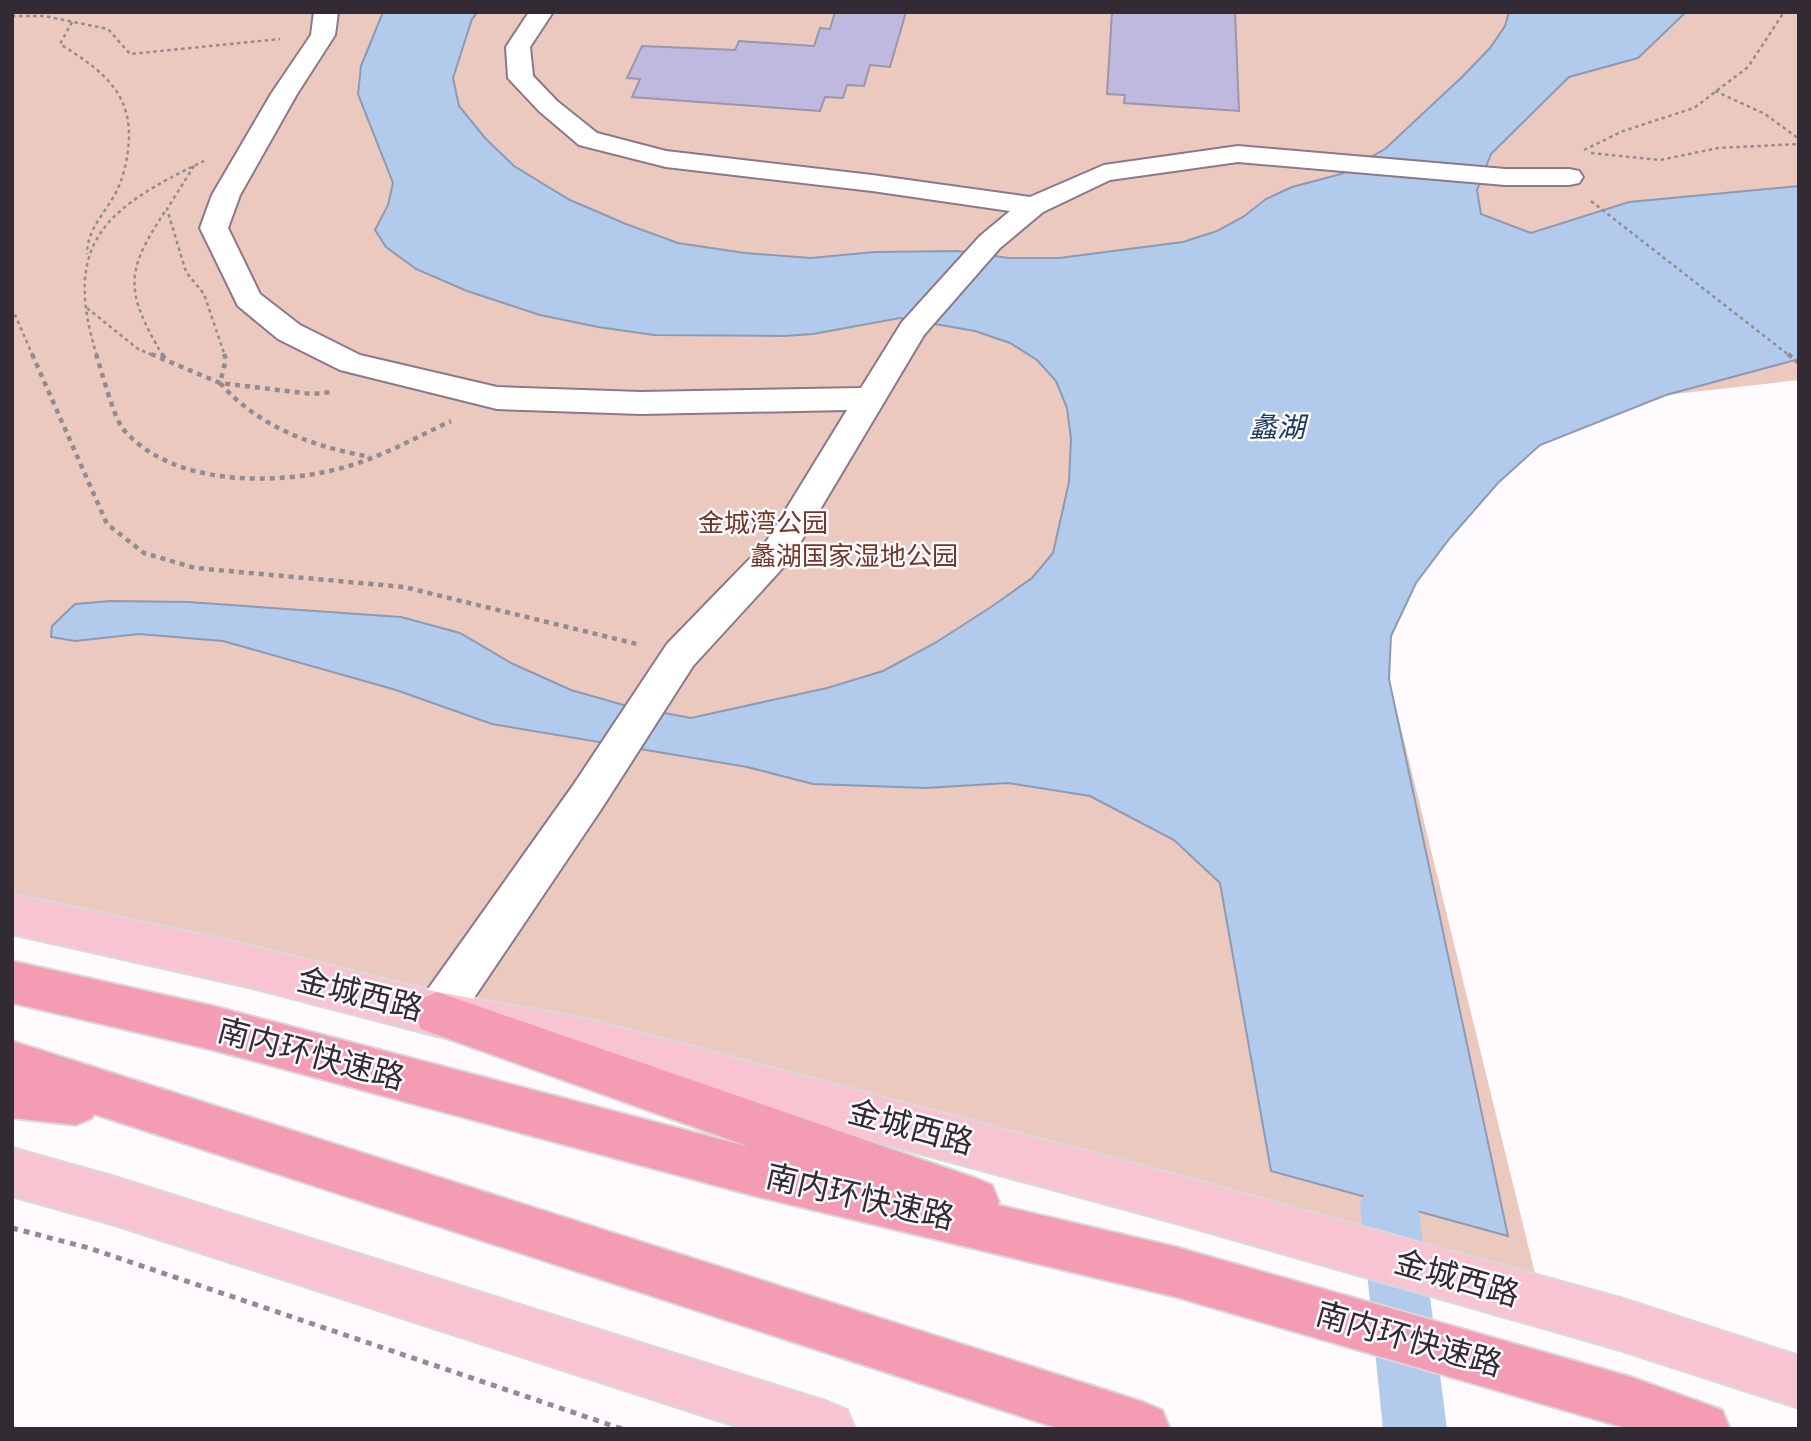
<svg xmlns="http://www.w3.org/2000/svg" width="1811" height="1441" viewBox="0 0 1811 1441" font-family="Commissioner,'Noto Sans SC',sans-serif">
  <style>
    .green { fill: #ecc9bf }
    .water { fill: #b2caeb; stroke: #8c9ab4; stroke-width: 2 }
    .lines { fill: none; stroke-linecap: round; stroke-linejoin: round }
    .canal { fill: #b2caeb; fill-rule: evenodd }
    .building { fill: #bfb9e0; stroke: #9a96ae; stroke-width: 2 }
    .minor-casing { stroke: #8b788a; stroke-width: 4 }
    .major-casing { stroke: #dad9da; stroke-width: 4 }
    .highway-casing { stroke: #dad9da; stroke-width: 4 }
    .path-far2 { stroke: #928c92; stroke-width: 2.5; stroke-dasharray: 3.5 3.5; stroke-linecap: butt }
    .path-far1 { stroke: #928c92; stroke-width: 4.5; stroke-dasharray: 5 5; stroke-linecap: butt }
    .path { stroke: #928c92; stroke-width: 5; stroke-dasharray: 6 6; stroke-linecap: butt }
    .minor { fill: #fff; fill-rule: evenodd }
    .major { fill: #f8c4d2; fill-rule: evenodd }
    .highway { fill: #f39cb4; fill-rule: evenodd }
    .labels { text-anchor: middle; stroke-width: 5; stroke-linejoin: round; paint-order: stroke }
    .park-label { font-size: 26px; fill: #703827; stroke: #fefafe }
    .water-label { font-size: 28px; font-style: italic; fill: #1b3a65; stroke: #fefafe }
    .near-street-label { font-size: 32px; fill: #332b33; stroke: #fefafe }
  </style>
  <rect width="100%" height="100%" fill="#fefafe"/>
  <!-- green -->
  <polygon class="green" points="12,12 1799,12 1799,380 1666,395 1540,445 1498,483 1450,538 1416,583 1391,636 1389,679 1540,1294 12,895"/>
  <!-- water -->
  <polygon class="water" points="383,12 478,12 472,19 453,78 459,106 485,138 514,166 570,200 626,224 678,243 745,253 811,258 875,252 958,251 1009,258 1059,258 1183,242 1217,231 1243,217 1266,199 1292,187 1341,174 1385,149 1463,76 1490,48 1505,26 1509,12 1686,12 1638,58 1569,77 1491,154 1477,190 1481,214 1531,233 1629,202 1799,186 1799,359 1666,395 1540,445 1498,483 1450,538 1416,583 1391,636 1389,679 1508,1236 1271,1171 1220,883 1174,840 1090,796 1008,783 926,788 813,784 747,767 492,724 396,690 223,641 139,634 75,641 51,637 52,626 75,604 111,601 188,602 401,617 460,633 511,663 571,690 627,706 691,718 827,688 883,671 935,643 991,607 1032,578 1053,553 1069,482 1071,439 1067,408 1056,381 1037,360 1010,343 975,331 900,318 813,334 784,336 654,335 598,327 540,315 467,291 416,269 386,247 375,230 388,205 393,183 358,94 361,66"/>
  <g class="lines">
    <!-- canal -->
    <polygon class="canal" points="1389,1175 1409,1184 1418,1204 1447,1429 1383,1429 1360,1204 1369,1184"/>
  </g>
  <!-- building -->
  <g class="building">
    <polygon points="835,12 906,12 890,67 870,65 864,86 847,85 843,98 825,97 820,111 632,97 640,79 627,78 642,46 735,50 739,41 814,46 820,28 830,29"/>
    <polygon points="1112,12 1235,12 1239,111 1124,103 1125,95 1107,94"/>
  </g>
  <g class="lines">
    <!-- minor casing -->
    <g class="minor-casing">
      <polygon id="minor" points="314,12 338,12 335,35 297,94 240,195 228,228 260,294 300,325 360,355 497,387 641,392 861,388 902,322 980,236 1010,211 872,191 666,167 579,145 539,111 508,78 506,47 529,12 553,12 530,47 533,76 557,101 597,133 666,151 872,175 1030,197 1104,165 1238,146 1505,169 1569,169 1579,171 1583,177 1579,183 1569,185 1505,185 1238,162 1110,180 1043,212 1000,248 924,335 790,560 693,666 602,808 453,1029 437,1036 421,1029 415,1014 421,999 574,784 667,644 766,542 847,410 641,414 497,409 340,370 278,339 238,306 200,228 212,195 271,94 311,35"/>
    </g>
    <!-- major casing -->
    <g class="major-casing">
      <g id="major">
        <polygon points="12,894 248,945 437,992 587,1019 1176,1175 1620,1298 1799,1356 1799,1408 1620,1350 1176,1223 587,1063 437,1036 248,987 12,934"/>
        <polygon points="12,1148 115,1177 828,1402 847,1410 855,1429 745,1429 115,1225 12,1196"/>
      </g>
    </g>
    <!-- highway casing -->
    <g class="highway-casing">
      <g id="highway">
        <polygon points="12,961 213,1006 750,1147 421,1029 415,1014 421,999 437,992 975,1178 992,1185 999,1202 998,1205 1176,1247 1631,1377 1722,1410 1730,1429 1629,1429 1176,1297 759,1197 213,1050 12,1003"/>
        <polygon points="12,1041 1143,1402 1162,1410 1170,1429 1060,1429 94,1114 92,1118 76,1125 12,1118"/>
      </g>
    </g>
    <!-- path-far2 -->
    <g class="path-far2">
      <polyline points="12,16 44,16 108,29 130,54 280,39"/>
      <path d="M72,22L60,44C103,71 135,94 128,150C126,166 122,182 114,196C103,215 87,231 87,254"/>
      <polyline points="1715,91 1765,114 1799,139"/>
      <polyline points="1584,150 1623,131 1694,108 1748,67 1784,12"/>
      <polyline points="1591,153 1660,160 1718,148 1799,144"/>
      <polyline points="194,166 167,209 186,272 204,294 225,356"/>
      <polyline points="1591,201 1790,356"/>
      <polyline points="12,308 33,356"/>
      <polyline points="87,308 138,349 155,356"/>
      <path d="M97,356C61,242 106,208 204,161"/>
      <path d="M163,356C125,291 124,273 166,210"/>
    </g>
    <!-- path-far1 -->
    <g class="path-far1">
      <polyline points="32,354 107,524 144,553 195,568 404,587 641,645"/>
      <path d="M96,354C102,372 113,416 123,429C173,488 281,486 349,466C385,455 417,437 451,421"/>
      <polyline points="151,354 220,383 312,394 332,392"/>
      <polyline points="162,354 165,359"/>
      <path d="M224,354L226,359L220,383C260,428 312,446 370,457"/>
      <polyline points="1788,354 1799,363"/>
    </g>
    <!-- path -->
    <polyline class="path" points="12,1228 89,1248 622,1429"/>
    <!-- minor -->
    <use href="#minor" class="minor"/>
    <!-- major -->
    <use href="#major" class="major"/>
    <!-- highway -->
    <use href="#highway" class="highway"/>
  </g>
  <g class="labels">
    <!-- park labels -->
    <g class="park-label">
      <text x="763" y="532">金城湾公园</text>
      <text x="854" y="565">蠡湖国家湿地公园</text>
    </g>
    <!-- water labels -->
    <g class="water-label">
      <text x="1277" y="437">蠡湖</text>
    </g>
    <!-- near-street labels -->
    <g class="near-street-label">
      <text transform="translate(360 994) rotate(14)" y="11">金城西路</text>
      <text transform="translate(311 1054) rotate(15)" y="11">南内环快速路</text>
      <text transform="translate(911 1127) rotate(15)" y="11">金城西路</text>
      <text transform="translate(860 1197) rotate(13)" y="11">南内环快速路</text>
      <text transform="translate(1457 1278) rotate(16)" y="11">金城西路</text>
      <text transform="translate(1409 1339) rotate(16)" y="11">南内环快速路</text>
    </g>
  </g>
  <!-- border -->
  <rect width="1811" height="1441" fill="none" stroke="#332b33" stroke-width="28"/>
</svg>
